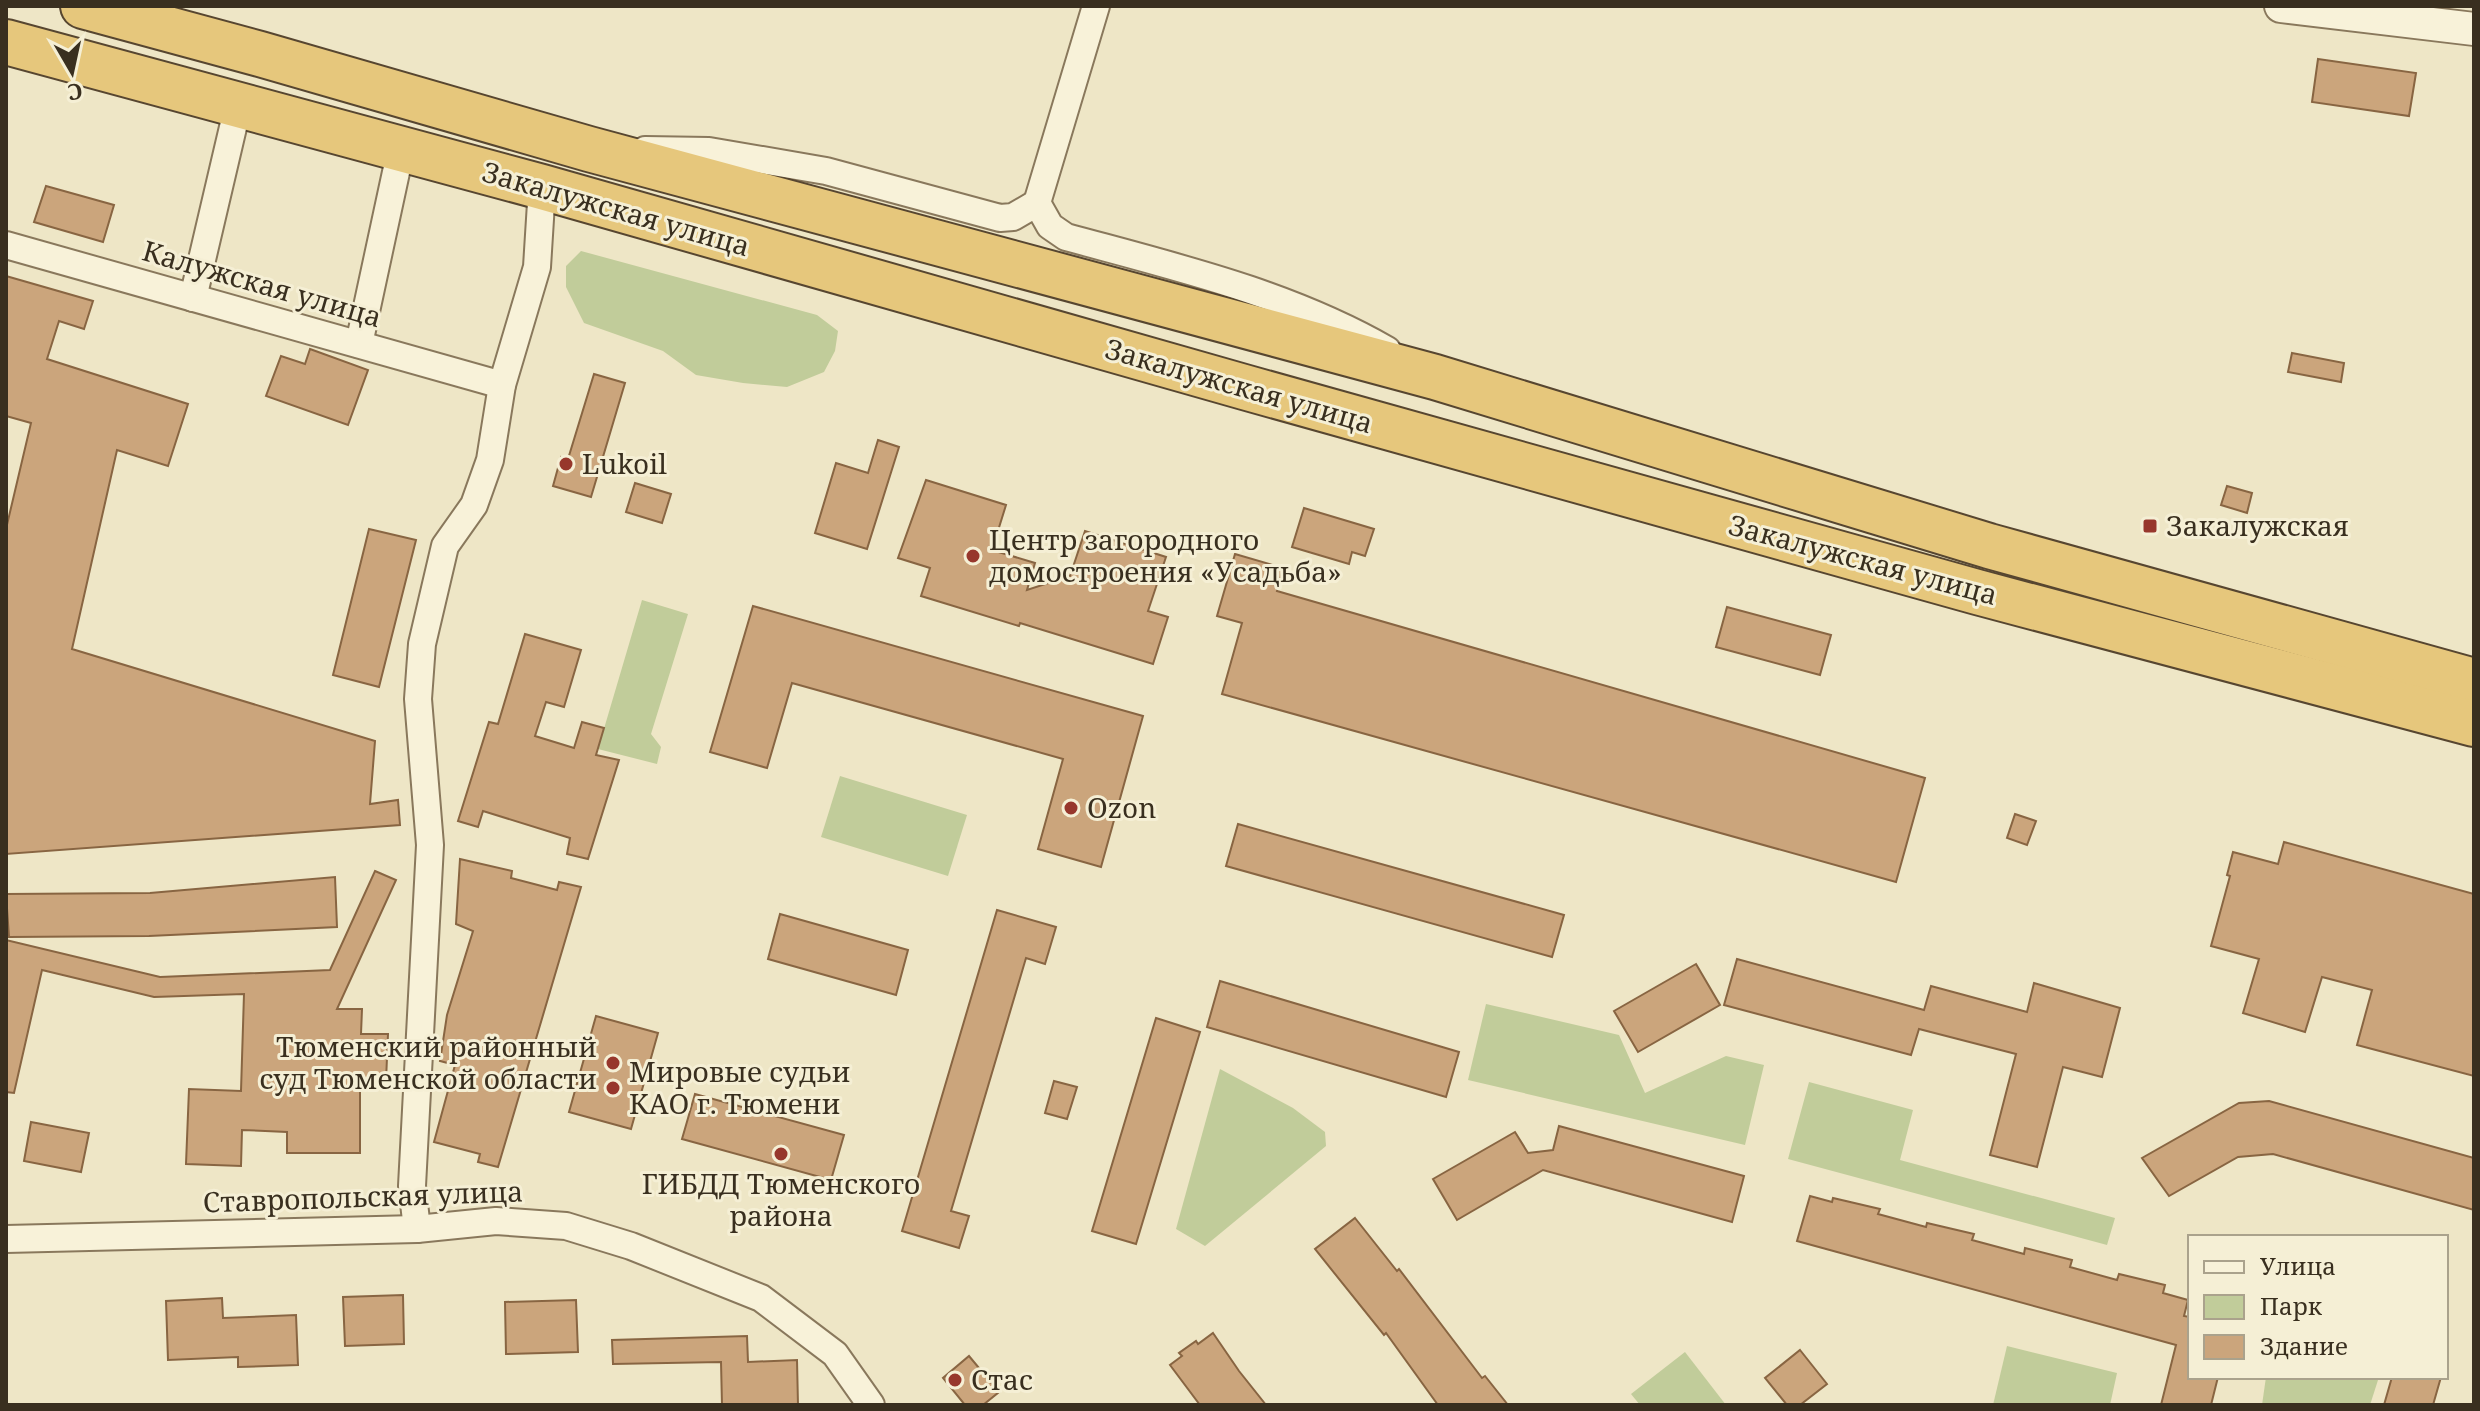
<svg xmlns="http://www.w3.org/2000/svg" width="2480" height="1411" viewBox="0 0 2480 1411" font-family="'Noto Serif',serif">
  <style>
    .green { fill: #c1cc9a }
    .building { fill: #cba57c; stroke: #886542; stroke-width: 2 }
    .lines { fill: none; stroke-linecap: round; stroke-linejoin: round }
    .minor-casing { stroke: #89785c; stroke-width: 30 }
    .tertiary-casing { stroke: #89785c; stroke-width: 36 }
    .trunk-casing { stroke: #574630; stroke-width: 48 }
    .minor { stroke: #f8f2d9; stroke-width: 26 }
    .tertiary { stroke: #f8f2d9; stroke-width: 32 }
    .trunk { stroke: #e6c77c; stroke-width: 44 }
    .poi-dot { fill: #97372c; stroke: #f5efd5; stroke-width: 3 }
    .labels { text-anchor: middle; stroke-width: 6; stroke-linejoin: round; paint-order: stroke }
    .street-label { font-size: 28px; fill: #392f1f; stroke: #f5efd5 }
    .poi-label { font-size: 28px; fill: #392f1f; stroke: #f5efd5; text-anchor: start }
  </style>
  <rect width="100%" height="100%" fill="#eee6c6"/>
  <!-- green -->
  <g class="green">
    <polygon points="581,251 817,315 838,331 835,351 824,372 787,387 743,383 696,375 663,351 584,323 566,287 566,266"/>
    <polygon points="642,600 688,614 651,734 661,747 657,764 598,749"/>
    <polygon points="840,776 967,815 948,876 821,837"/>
    <polygon points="1486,1004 1619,1035 1645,1093 1726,1056 1764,1065 1745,1145 1468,1080"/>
    <polygon points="1220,1069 1293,1108 1325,1132 1326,1146 1205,1246 1176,1229"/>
    <polygon points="1809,1082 1913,1110 1900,1160 2115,1218 2107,1245 1788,1159"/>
    <polygon points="2007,1346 2117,1373 2110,1405 1993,1405"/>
    <polygon points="1685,1352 1726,1405 1640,1405 1631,1394"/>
    <polygon points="2266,1377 2379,1377 2370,1405 2262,1405"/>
  </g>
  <!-- building -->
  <g class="building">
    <polygon points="2318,59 2416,73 2409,116 2312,102"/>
    <polygon points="46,186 114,205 103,242 34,222"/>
    <polygon points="6,276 93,301 84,329 59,321 47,359 188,404 168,466 117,450 72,649 375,741 370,804 398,800 400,825 6,854 6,529 31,423 6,416"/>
    <polygon points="310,349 368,370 348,425 266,396 281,356 305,364"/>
    <polygon points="2292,353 2344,363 2341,382 2288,372"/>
    <polygon points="594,374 625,383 591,497 553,486 561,457 568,459"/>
    <polygon points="878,440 899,447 867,549 815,533 836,463 868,473"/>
    <polygon points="926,480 1006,505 992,550 1035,563 1027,590 1070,576 1085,531 1166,557 1148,611 1168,617 1153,664 1020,623 1019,626 921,596 930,568 898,558"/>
    <polygon points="635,483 671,494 662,523 626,512"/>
    <polygon points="2227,486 2252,493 2247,513 2221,505"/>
    <polygon points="1304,508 1374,529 1365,556 1352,552 1349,564 1292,547"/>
    <polygon points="369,529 416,540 379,687 333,675"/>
    <polygon points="1235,554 1283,568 1277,591 1925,778 1896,882 1222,694 1242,623 1217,616"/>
    <polygon points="753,606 1143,716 1101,867 1038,849 1063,759 792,683 767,768 710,752"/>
    <polygon points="1727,607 1831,635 1820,675 1716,647"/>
    <polygon points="525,634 581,650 564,707 546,702 535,736 574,748 582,722 604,728 596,755 619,760 588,859 567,854 570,838 483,811 478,827 458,821 489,722 498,724"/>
    <polygon points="2015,814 2036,821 2027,845 2007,838"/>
    <polygon points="1238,824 1564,915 1552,957 1226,866"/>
    <polygon points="2284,842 2474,894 2474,1076 2357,1045 2372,990 2322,977 2305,1032 2243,1013 2259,959 2211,946 2230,876 2227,875 2233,852 2278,864"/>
    <polygon points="460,859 512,871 511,878 557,890 559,882 581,887 498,1167 478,1162 480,1154 434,1142 455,1065 440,1061 447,1015 473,931 456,924"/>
    <polygon points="375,871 396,880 337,1009 362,1009 361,1034 388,1034 386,1081 360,1080 360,1153 287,1153 287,1132 242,1130 241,1166 186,1164 189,1089 241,1091 244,994 154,997 42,970 14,1093 6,1092 6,940 160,977 330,970"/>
    <polygon points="335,877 337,927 149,936 9,937 6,894 150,893"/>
    <polygon points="997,910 1056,927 1045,964 1026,958 951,1211 969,1216 959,1248 902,1231"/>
    <polygon points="780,914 908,950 896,995 768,959"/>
    <polygon points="1737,959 1924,1010 1931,986 2027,1012 2034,983 2120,1008 2102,1077 2063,1067 2037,1167 1990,1155 2016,1054 1919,1029 1911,1055 1724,1005"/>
    <polygon points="1696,964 1720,1005 1638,1052 1614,1011"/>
    <polygon points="1220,981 1459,1052 1446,1097 1207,1027"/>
    <polygon points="596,1016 658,1033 631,1129 569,1112"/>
    <polygon points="1156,1018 1200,1032 1136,1244 1092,1231"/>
    <polygon points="1054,1081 1077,1087 1067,1119 1045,1113"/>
    <polygon points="695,1094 844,1135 831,1180 682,1139"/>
    <polygon points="2269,1101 2474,1158 2474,1210 2273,1154 2238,1157 2169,1196 2142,1158 2239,1103"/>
    <polygon points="31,1122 89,1133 81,1172 24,1161"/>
    <polygon points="1559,1126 1744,1176 1732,1222 1543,1170 1457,1220 1433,1179 1515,1132 1528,1153 1553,1150"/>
    <polygon points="1810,1196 1832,1202 1833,1198 1880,1209 1878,1214 1926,1227 1927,1223 1974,1234 1972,1240 2024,1254 2025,1248 2072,1260 2070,1267 2117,1280 2119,1274 2165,1285 2163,1293 2188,1300 2184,1316 2190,1317 2190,1377 2218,1377 2211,1405 2161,1405 2176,1345 1797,1241"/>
    <polygon points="1355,1218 1397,1271 1399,1269 1482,1378 1485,1376 1508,1405 1438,1405 1386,1333 1384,1335 1315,1249"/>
    <polygon points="403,1295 404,1344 345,1346 343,1297"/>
    <polygon points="222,1298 223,1318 296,1315 298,1365 238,1367 238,1357 168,1360 166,1301"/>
    <polygon points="576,1300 578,1352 506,1354 505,1302"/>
    <polygon points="1213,1333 1239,1371 1266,1405 1200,1405 1170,1365 1182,1356 1179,1353 1196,1341 1198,1344"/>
    <polygon points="747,1336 748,1362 797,1360 798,1405 722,1405 721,1362 613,1364 612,1340"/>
    <polygon points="1800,1350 1827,1384 1800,1405 1787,1405 1765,1378"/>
    <polygon points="969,1356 999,1392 983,1405 965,1405 943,1378"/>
    <polygon points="2392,1377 2441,1377 2433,1405 2384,1405"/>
  </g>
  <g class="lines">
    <!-- minor casing -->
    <g class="minor-casing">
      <g id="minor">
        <polyline points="645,150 709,151 826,171 1000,218 1013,217 1037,203"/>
        <path d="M1037,203L1050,226L1066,237C1176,267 1288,293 1387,350"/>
        <polyline points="1037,203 1096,6"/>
        <polyline points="6,245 502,385"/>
        <polyline points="193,298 238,106"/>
        <polyline points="359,344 401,149"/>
        <polyline points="417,1229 412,1186 430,845 418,699 422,644 445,546 474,505 490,460 502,385 537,267 542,187"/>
        <polyline points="6,1239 417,1229 496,1221 566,1226 631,1246 761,1298 835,1354 871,1405"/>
      </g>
    </g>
    <!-- tertiary casing -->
    <g class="tertiary-casing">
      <polyline id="tertiary" points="2281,6 2474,29"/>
    </g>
    <!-- trunk casing -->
    <g class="trunk-casing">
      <g id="trunk">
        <polyline points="83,6 260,54 589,149 1435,377 1989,546 2474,681"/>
        <polyline points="6,42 542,187 1244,387 1977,592 2474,724"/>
      </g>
    </g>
    <!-- minor -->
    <use href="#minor" class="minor"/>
    <!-- tertiary -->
    <use href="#tertiary" class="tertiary"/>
    <!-- trunk -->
    <use href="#trunk" class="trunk"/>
  </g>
  <!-- markers -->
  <g class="poi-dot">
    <circle cx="566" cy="464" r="8"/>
    <rect x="2142" y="518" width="16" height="16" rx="4"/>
    <circle cx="973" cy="556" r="8"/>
    <circle cx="1071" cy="808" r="8"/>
    <circle cx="613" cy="1063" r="8"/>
    <circle cx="613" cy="1088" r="8"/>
    <circle cx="781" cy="1154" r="8"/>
    <circle cx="955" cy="1380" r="8"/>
  </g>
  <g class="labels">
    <!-- street labels -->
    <g class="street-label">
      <text transform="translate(616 209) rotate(16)" y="10">Закалужская улица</text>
      <text transform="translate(262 284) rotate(16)" y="10">Калужская улица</text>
      <text transform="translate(1239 386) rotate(16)" y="10">Закалужская улица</text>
      <text transform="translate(1863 560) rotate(15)" y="10">Закалужская улица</text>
      <text transform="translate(363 1197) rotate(-2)" y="10">Ставропольская улица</text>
    </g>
    <!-- poi labels -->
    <g class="poi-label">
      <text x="582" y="474">Lukoil</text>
      <text x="2166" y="536">Закалужская</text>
      <text x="989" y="550">Центр загородного<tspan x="989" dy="32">домостроения «Усадьба»</tspan></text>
      <text x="1087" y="818">Ozon</text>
      <text x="597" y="1057" text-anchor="end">Тюменский районный<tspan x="597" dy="32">суд Тюменской области</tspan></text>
      <text x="629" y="1082">Мировые судьи<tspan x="629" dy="32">КАО г. Тюмени</tspan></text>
      <text x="781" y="1194" text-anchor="middle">ГИБДД Тюменского<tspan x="781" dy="32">района</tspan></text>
      <text x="971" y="1390">Стас</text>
    </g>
  </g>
  <!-- border -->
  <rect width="2480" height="1411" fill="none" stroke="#392f1f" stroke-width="16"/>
  <!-- legend -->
  <rect x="2188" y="1235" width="260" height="144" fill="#f5efd5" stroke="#aaa28c" stroke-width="2"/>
  <rect x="2204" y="1261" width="40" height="12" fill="#f8f2d9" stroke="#aaa28c" stroke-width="2"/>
  <text x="2260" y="1275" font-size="24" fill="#392f1f">Улица</text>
  <rect x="2204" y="1295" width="40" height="24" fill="#c1cc9a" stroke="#aaa28c" stroke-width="2"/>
  <text x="2260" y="1315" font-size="24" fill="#392f1f">Парк</text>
  <rect x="2204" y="1335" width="40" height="24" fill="#cba57c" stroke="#aaa28c" stroke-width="2"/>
  <text x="2260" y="1355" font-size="24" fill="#392f1f">Здание</text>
  <!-- north arrow -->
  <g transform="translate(72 72) rotate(171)" stroke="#f5efd5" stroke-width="6" paint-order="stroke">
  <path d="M0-6L14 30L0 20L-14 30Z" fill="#392f1f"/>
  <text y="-12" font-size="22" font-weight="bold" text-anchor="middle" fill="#392f1f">С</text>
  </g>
</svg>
